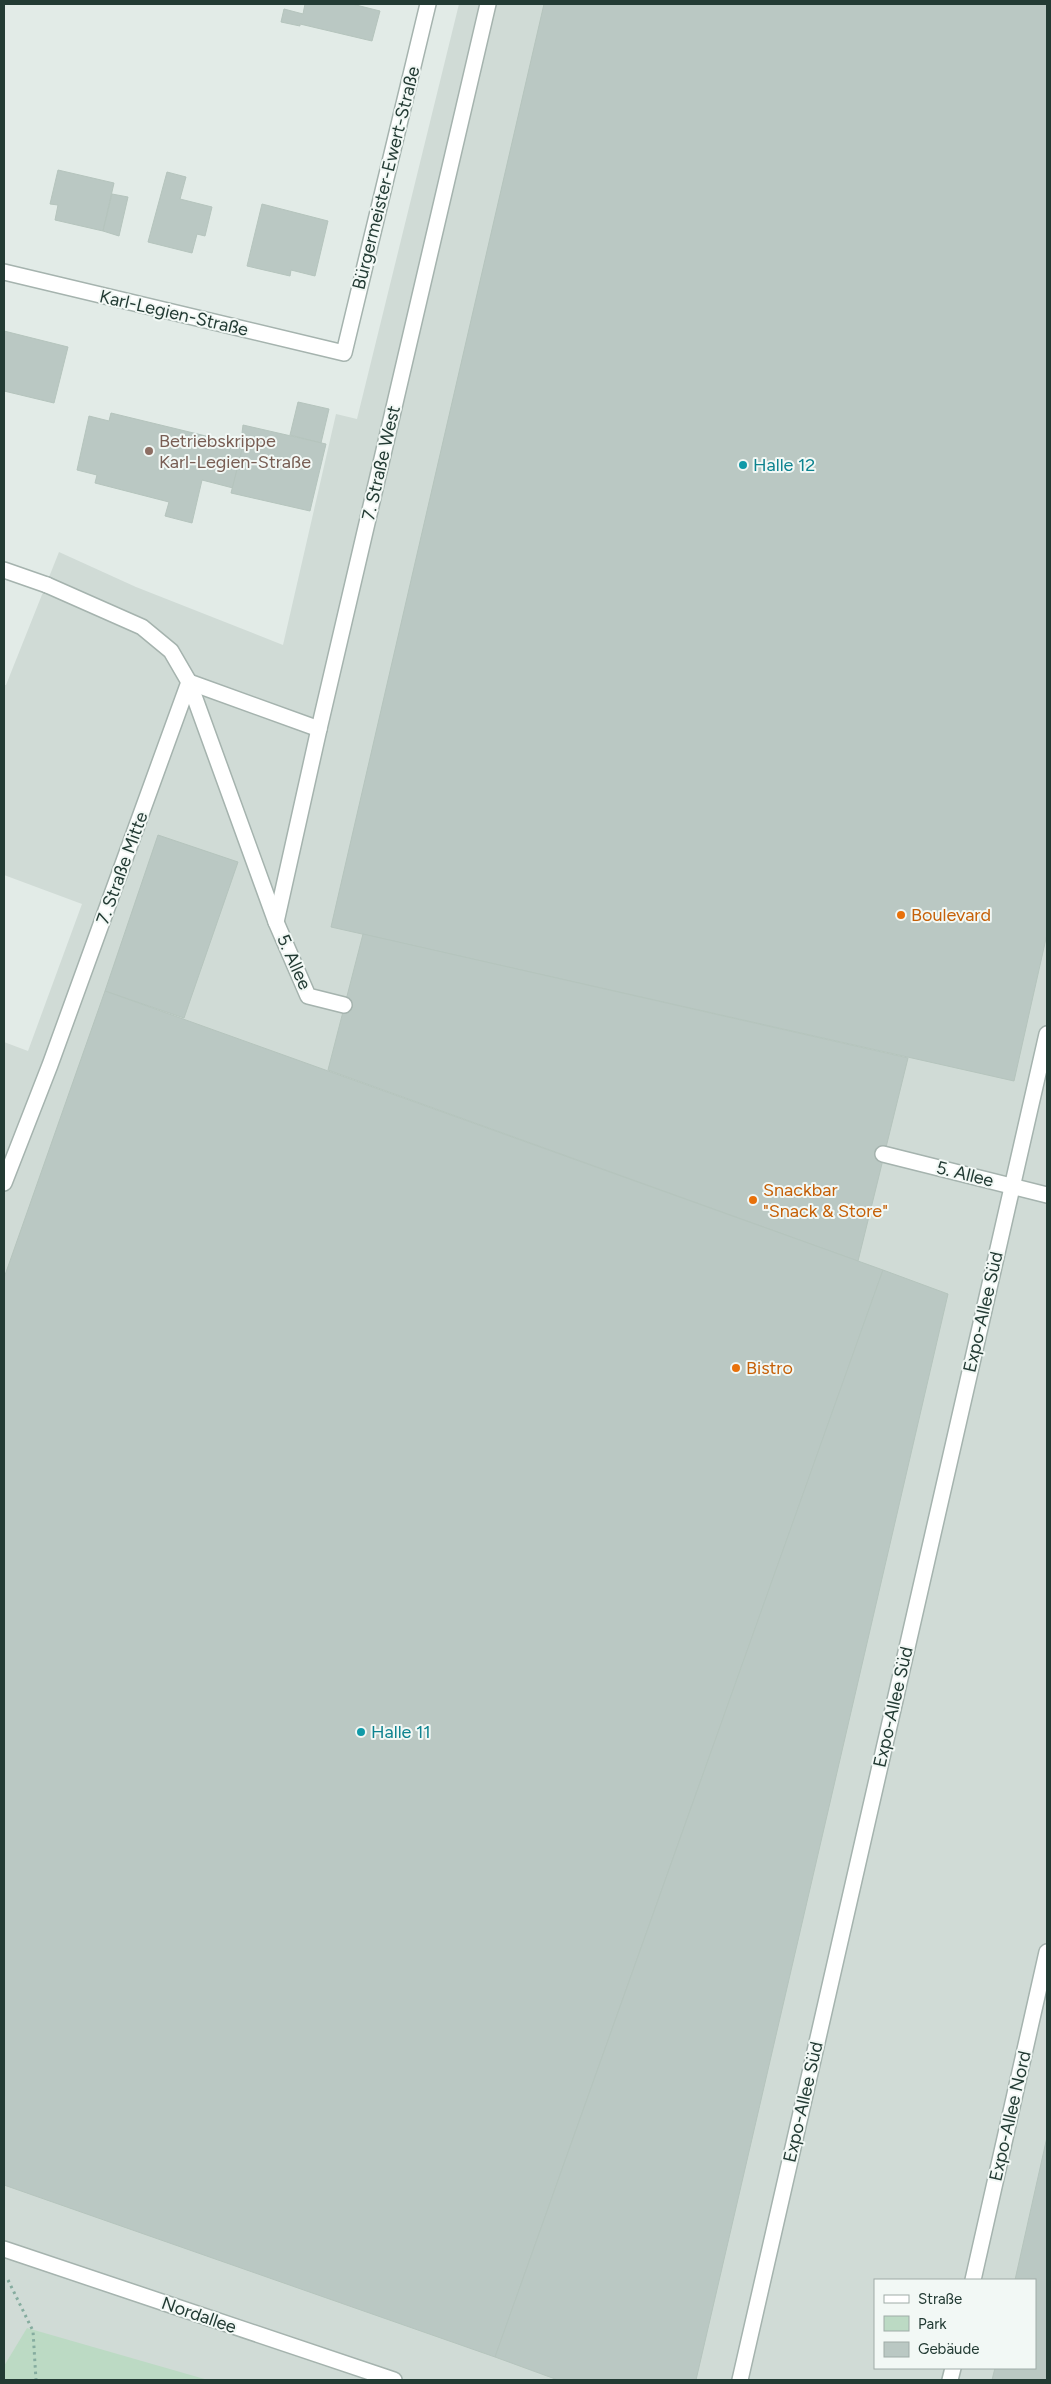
<svg xmlns="http://www.w3.org/2000/svg" width="1051" height="2384" viewBox="0 0 1051 2384" font-family="Figtree,sans-serif">
  <style>
    .built { fill: #d0dbd6; fill-rule: evenodd }
    .green { fill: #bcdac4 }
    .building { fill: #bac8c3; stroke: #b5c4bd }
    .lines { fill: none; stroke-linecap: round; stroke-linejoin: round }
    .service-casing { stroke: #a5b3ae; stroke-width: 18 }
    .minor-casing { stroke: #a5b3ae; stroke-width: 18 }
    .path { stroke: #85ac9f; stroke-width: 3; stroke-dasharray: 2.5 4; stroke-linecap: butt }
    .service { stroke: #fff; stroke-width: 15 }
    .minor { stroke: #fff; stroke-width: 15 }
    .education-dot { fill: #8d6e63; stroke: #f2f8f5; stroke-width: 2 }
    .culture-dot { fill: #0f9aa8; stroke: #f2f8f5; stroke-width: 2 }
    .food-dot { fill: #e8710a; stroke: #f2f8f5; stroke-width: 2 }
    .labels { text-anchor: middle; stroke-width: 4; stroke-linejoin: round; paint-order: stroke }
    .street-label { font-size: 18px; fill: #233b34; stroke: #f2f8f5 }
    .education-label { font-size: 18px; fill: #785e54; stroke: #f2f8f5; text-anchor: start }
    .culture-label { font-size: 18px; fill: #0d838f; stroke: #f2f8f5; text-anchor: start }
    .food-label { font-size: 18px; fill: #c56008; stroke: #f2f8f5; text-anchor: start }
  </style>
  <rect width="100%" height="100%" fill="#e2ebe7"/>
  <!-- built -->
  <path class="built" d="M459,4H1047V2380H4V1042L28,1051L82,904L4,875V685H6L59,552L136,587L283,645L336,414L357,419ZM875,2280H1035V2368H875Z"/>
  <!-- green -->
  <polygon class="green" points="27,2328 208,2380 4,2380 4,2366"/>
  <!-- building -->
  <g class="building">
    <polygon points="305,4 352,4 380,11 372,41 300,24 300,26 281,22 284,9 303,14"/>
    <polygon points="544,4 1047,4 1047,934 1014,1081 331,927"/>
    <polygon points="58,170 114,183 103,231 55,220 58,205 50,204"/>
    <polygon points="167,172 186,177 180,199 212,207 205,236 197,234 192,253 148,242"/>
    <polygon points="112,194 128,197 119,236 103,231"/>
    <polygon points="262,204 328,221 315,276 291,270 290,276 247,266"/>
    <polygon points="4,331 68,347 54,403 4,391"/>
    <polygon points="298,402 329,409 321,443 290,435"/>
    <polygon points="111,413 243,445 233,488 202,480 192,523 165,516 169,502 95,483 97,475 77,470 89,416 109,421"/>
    <polygon points="243,425 326,444 310,511 231,493 246,434 242,433"/>
    <polygon points="158,835 238,862 184,1018 105,991"/>
    <polygon points="363,934 908,1058 858,1261 328,1070"/>
    <polygon points="105,991 883,1270 495,2357 4,2185 4,1278"/>
    <polygon points="883,1270 948,1294 696,2380 558,2380 495,2357"/>
    <polygon points="1047,2137 1047,2380 992,2380 995,2368 1035,2368 1035,2280 1015,2280"/>
  </g>
  <g class="lines">
    <!-- service casing -->
    <g class="service-casing">
      <g id="service">
        <polyline points="47,585 142,627 171,651 189,682 276,922 308,996 344,1005"/>
        <polyline points="276,922 319,729 488,4"/>
        <polyline points="883,1154 1047,1195"/>
        <polyline points="4,1183 50,1065 189,682 319,729"/>
        <polyline points="4,2249 394,2380"/>
        <polyline points="973,2280 1047,1952"/>
        <polyline points="740,2380 1047,1034"/>
        <polyline points="950,2380 953,2368"/>
      </g>
    </g>
    <!-- minor casing -->
    <g class="minor-casing">
      <g id="minor">
        <polyline points="4,272 344,353 428,4"/>
        <polyline points="4,570 47,585"/>
      </g>
    </g>
    <!-- path -->
    <polyline class="path" points="8,2280 33,2331 36,2380"/>
    <!-- service -->
    <use href="#service" class="service"/>
    <!-- minor -->
    <use href="#minor" class="minor"/>
  </g>
  <!-- markers -->
  <circle class="education-dot" cx="149" cy="451" r="5"/>
  <g class="culture-dot">
    <circle cx="743" cy="465" r="5"/>
    <circle cx="361" cy="1732" r="5"/>
  </g>
  <g class="food-dot">
    <circle cx="901" cy="915" r="5"/>
    <circle cx="753" cy="1200" r="5"/>
    <circle cx="736" cy="1368" r="5"/>
  </g>
  <g class="labels">
    <!-- street labels -->
    <g class="street-label">
      <text transform="translate(386 178) rotate(-76)" y="6">Bürgermeister-Ewert-Straße</text>
      <text transform="translate(174 313) rotate(13)" y="6">Karl-Legien-Straße</text>
      <text transform="translate(381 463) rotate(-77)" y="6">7. Straße West</text>
      <text transform="translate(122 868) rotate(-70)" y="6">7. Straße Mitte</text>
      <text transform="translate(294 962) rotate(66)" y="6">5. Allee</text>
      <text transform="translate(965 1174) rotate(14)" y="6">5. Allee</text>
      <text transform="translate(983 1312) rotate(-77)" y="6">Expo-Allee Süd</text>
      <text transform="translate(893 1707) rotate(-77)" y="6">Expo-Allee Süd</text>
      <text transform="translate(803 2102) rotate(-77)" y="6">Expo-Allee Süd</text>
      <text transform="translate(1010 2116) rotate(-77)" y="6">Expo-Allee Nord</text>
      <text transform="translate(199 2315) rotate(19)" y="6">Nordallee</text>
    </g>
    <!-- education labels -->
    <g class="education-label">
      <text x="159" y="447">Betriebskrippe<tspan x="159" dy="21">Karl-Legien-Straße</tspan></text>
    </g>
    <!-- culture labels -->
    <g class="culture-label">
      <text x="753" y="471">Halle 12</text>
      <text x="371" y="1738">Halle 11</text>
    </g>
    <!-- food labels -->
    <g class="food-label">
      <text x="911" y="921">Boulevard</text>
      <text x="763" y="1196">Snackbar<tspan x="763" dy="21">"Snack &amp; Store"</tspan></text>
      <text x="746" y="1374">Bistro</text>
    </g>
  </g>
  <!-- border -->
  <rect width="1051" height="2384" fill="none" stroke="#233b34" stroke-width="10"/>
  <!-- legend -->
  <rect x="874" y="2279" width="162" height="90" fill="#f2f8f5" stroke="#9faca8"/>
  <rect x="884" y="2295" width="25" height="8" fill="#ffffff" stroke="#9faca8"/>
  <text x="918" y="2304" font-size="15" fill="#233b34">Straße</text>
  <rect x="884" y="2316" width="25" height="15" fill="#bcdac4" stroke="#9faca8"/>
  <text x="918" y="2329" font-size="15" fill="#233b34">Park</text>
  <rect x="884" y="2342" width="25" height="15" fill="#bac8c3" stroke="#9faca8"/>
  <text x="918" y="2354" font-size="15" fill="#233b34">Gebäude</text>
</svg>
